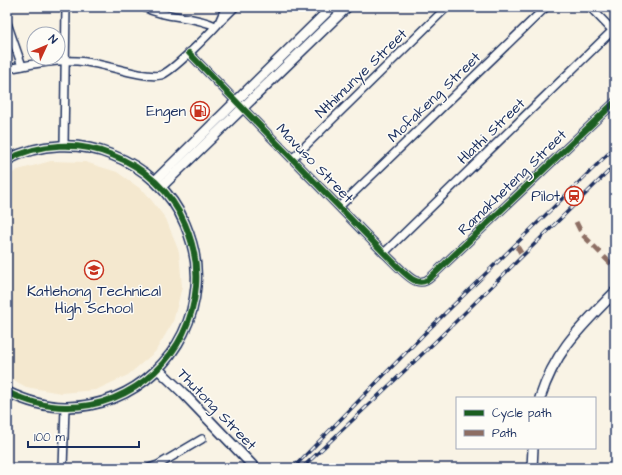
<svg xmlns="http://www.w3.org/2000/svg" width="622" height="475" viewBox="0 0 622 475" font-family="'Architects Daughter',sans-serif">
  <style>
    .built { fill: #f4e8cf }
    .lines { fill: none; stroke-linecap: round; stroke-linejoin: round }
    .street-casing { stroke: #1b2f5e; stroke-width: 10 }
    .secondary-casing { stroke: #1b2f5e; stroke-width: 12 }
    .street { stroke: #fdfcf7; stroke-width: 7 }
    .secondary { stroke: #fdfcf7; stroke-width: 9 }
    .rail-casing { stroke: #1b2f5e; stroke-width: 3.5 }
    .rail { stroke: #fdfcf7; stroke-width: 2; stroke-dasharray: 6; stroke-linecap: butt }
    .quiet { stroke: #8d6e63; stroke-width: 5; stroke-dasharray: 10 5; stroke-linecap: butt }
    .cycleway-casing { stroke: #fdfcf7; stroke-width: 8 }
    .cycleway { stroke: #1b5e20; stroke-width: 6 }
    .labels { text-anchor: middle; stroke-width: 3; stroke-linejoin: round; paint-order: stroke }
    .street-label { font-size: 15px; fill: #1b2f5e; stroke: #fdfcf7 }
    .poi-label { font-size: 15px; fill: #1b2f5e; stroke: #fdfcf7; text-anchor: end }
  </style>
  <rect width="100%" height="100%" fill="#f9f3e5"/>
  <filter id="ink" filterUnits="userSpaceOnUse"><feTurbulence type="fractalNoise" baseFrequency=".025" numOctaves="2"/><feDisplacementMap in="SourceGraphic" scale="8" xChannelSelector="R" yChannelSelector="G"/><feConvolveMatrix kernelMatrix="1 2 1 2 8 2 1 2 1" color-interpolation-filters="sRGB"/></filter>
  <g filter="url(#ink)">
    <!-- built -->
    <polygon class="built" points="51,161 85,162 117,172 145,192 166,219 179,252 182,287 173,322 155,352 128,375 96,390 61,393 26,387 7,376 7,176 18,170"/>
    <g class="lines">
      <!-- street casing -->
      <g class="street-casing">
        <g id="street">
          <path d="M144,7C166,19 193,15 215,26"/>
          <polyline points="590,7 615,33"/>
          <polyline points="221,21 235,7"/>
          <polyline points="7,23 22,66"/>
          <path d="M189,53L384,253C391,259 408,279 416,281C422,283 427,281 431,277L615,102"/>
          <path d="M7,69C32,64 60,58 86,62C105,64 144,79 161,75C172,72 210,33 218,24C221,19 223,12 226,7"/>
          <polyline points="64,145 66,7"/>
          <polyline points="293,158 447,7"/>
          <polyline points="340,206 546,7"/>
          <polyline points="384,253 615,28"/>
          <polyline points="63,468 65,407"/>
          <polyline points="149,468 158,465 202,439"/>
        </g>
      </g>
      <!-- secondary casing -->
      <g class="secondary-casing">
        <g id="secondary">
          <path d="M7,160C39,143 79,141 112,155C144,167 172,192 185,224C193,243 198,264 196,286C191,353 134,408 65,407C45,407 26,401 7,392"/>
          <polyline points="155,181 332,7"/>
          <polyline points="161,187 347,7"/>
          <polyline points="158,369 183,393 255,468"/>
          <path d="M540,398C556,349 580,328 615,292"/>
          <polyline points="532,468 533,448"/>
        </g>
      </g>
      <!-- street -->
      <use href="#street" class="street"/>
      <!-- secondary -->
      <use href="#secondary" class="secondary"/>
      <!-- rail casing -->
      <g class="rail-casing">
        <g id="rail">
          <polyline points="293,468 425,333 615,147"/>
          <polyline points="302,468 435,342 615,165"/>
        </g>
      </g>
      <!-- rail -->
      <use href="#rail" class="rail"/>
      <!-- quiet -->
      <g class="quiet">
        <polyline points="576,222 582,234 615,268"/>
        <polyline points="516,247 518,248 521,253"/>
      </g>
      <!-- cycleway casing -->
      <g class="cycleway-casing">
        <g id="cycleway">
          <path d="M189,53L384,253C391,259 408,279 416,281C422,283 427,281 431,277L615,102"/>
          <path d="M7,160C39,143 79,141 112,155C144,167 172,192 185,224C193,243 198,264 196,286C191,353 134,408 65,407C45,407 26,401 7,392"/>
        </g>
      </g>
      <!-- cycleway -->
      <use href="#cycleway" class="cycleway"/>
    </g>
  </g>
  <!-- icons -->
  <defs>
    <g id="fuel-ring" transform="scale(1)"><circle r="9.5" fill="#fdfcf7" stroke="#c8321e" stroke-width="1.5"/><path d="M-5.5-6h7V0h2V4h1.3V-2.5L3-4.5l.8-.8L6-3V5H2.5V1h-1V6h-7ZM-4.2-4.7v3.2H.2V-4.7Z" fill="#c8321e"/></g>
    <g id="station-ring" transform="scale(1)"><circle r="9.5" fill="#fdfcf7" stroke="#c8321e" stroke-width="1.5"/><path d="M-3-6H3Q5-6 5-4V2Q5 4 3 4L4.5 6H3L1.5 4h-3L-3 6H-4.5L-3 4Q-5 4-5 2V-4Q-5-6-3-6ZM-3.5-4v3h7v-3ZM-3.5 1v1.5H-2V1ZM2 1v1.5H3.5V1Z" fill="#c8321e"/></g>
    <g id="school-ring" transform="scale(1)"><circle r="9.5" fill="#fdfcf7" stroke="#c8321e" stroke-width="1.5"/><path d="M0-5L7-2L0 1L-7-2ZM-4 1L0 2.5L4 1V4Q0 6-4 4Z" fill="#c8321e"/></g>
  </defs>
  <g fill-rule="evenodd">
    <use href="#fuel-ring" x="200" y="111"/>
    <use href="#station-ring" x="574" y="196"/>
    <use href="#school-ring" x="94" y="270"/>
  </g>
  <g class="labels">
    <!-- street labels -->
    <g class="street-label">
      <text transform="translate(361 73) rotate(-44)" y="5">Nthimunye Street</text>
      <text transform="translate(434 97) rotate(-44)" y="5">Mofakeng Street</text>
      <text transform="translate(491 131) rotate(-44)" y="5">Hlathi Street</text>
      <text transform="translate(315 163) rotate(46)" y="5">Mavuso Street</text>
      <text transform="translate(512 182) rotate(-44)" y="5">Ramakheteng Street</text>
      <text transform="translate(217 409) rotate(46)" y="5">Thutong Street</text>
    </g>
    <!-- poi labels -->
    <g class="poi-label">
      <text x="186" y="116">Engen</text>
      <text x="560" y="201">Pilot</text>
      <text x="94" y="296" text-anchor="middle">Katlehong Technical<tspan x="94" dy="17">High School</tspan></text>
    </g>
  </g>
  <!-- margin -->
  <rect width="622" height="475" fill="none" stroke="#fdfcf7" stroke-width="24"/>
  <rect x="12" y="12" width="598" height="451" fill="none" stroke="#1b2f5e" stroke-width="1.5" filter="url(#ink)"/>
  <!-- legend -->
  <rect x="456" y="397" width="140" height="52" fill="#fdfcf7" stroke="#a3aaba"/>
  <rect x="464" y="410" width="20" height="6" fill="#1b5e20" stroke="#a3aaba"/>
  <text x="492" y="417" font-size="12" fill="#1b2f5e">Cycle path</text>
  <rect x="464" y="430" width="20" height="6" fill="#8d6e63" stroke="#a3aaba"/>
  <text x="492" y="437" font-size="12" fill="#1b2f5e">Path</text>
  <!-- north arrow -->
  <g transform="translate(46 46) rotate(46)"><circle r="19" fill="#fdfcf7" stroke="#a3aaba"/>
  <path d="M0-3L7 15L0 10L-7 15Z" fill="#c8321e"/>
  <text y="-6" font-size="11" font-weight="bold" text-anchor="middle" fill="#1b2f5e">N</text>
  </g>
  <!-- scale -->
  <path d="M28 441v6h111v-6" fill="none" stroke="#1b2f5e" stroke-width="2"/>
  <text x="34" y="441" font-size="12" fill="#1b2f5e" stroke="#fdfcf7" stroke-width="3" paint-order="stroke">100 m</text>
</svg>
